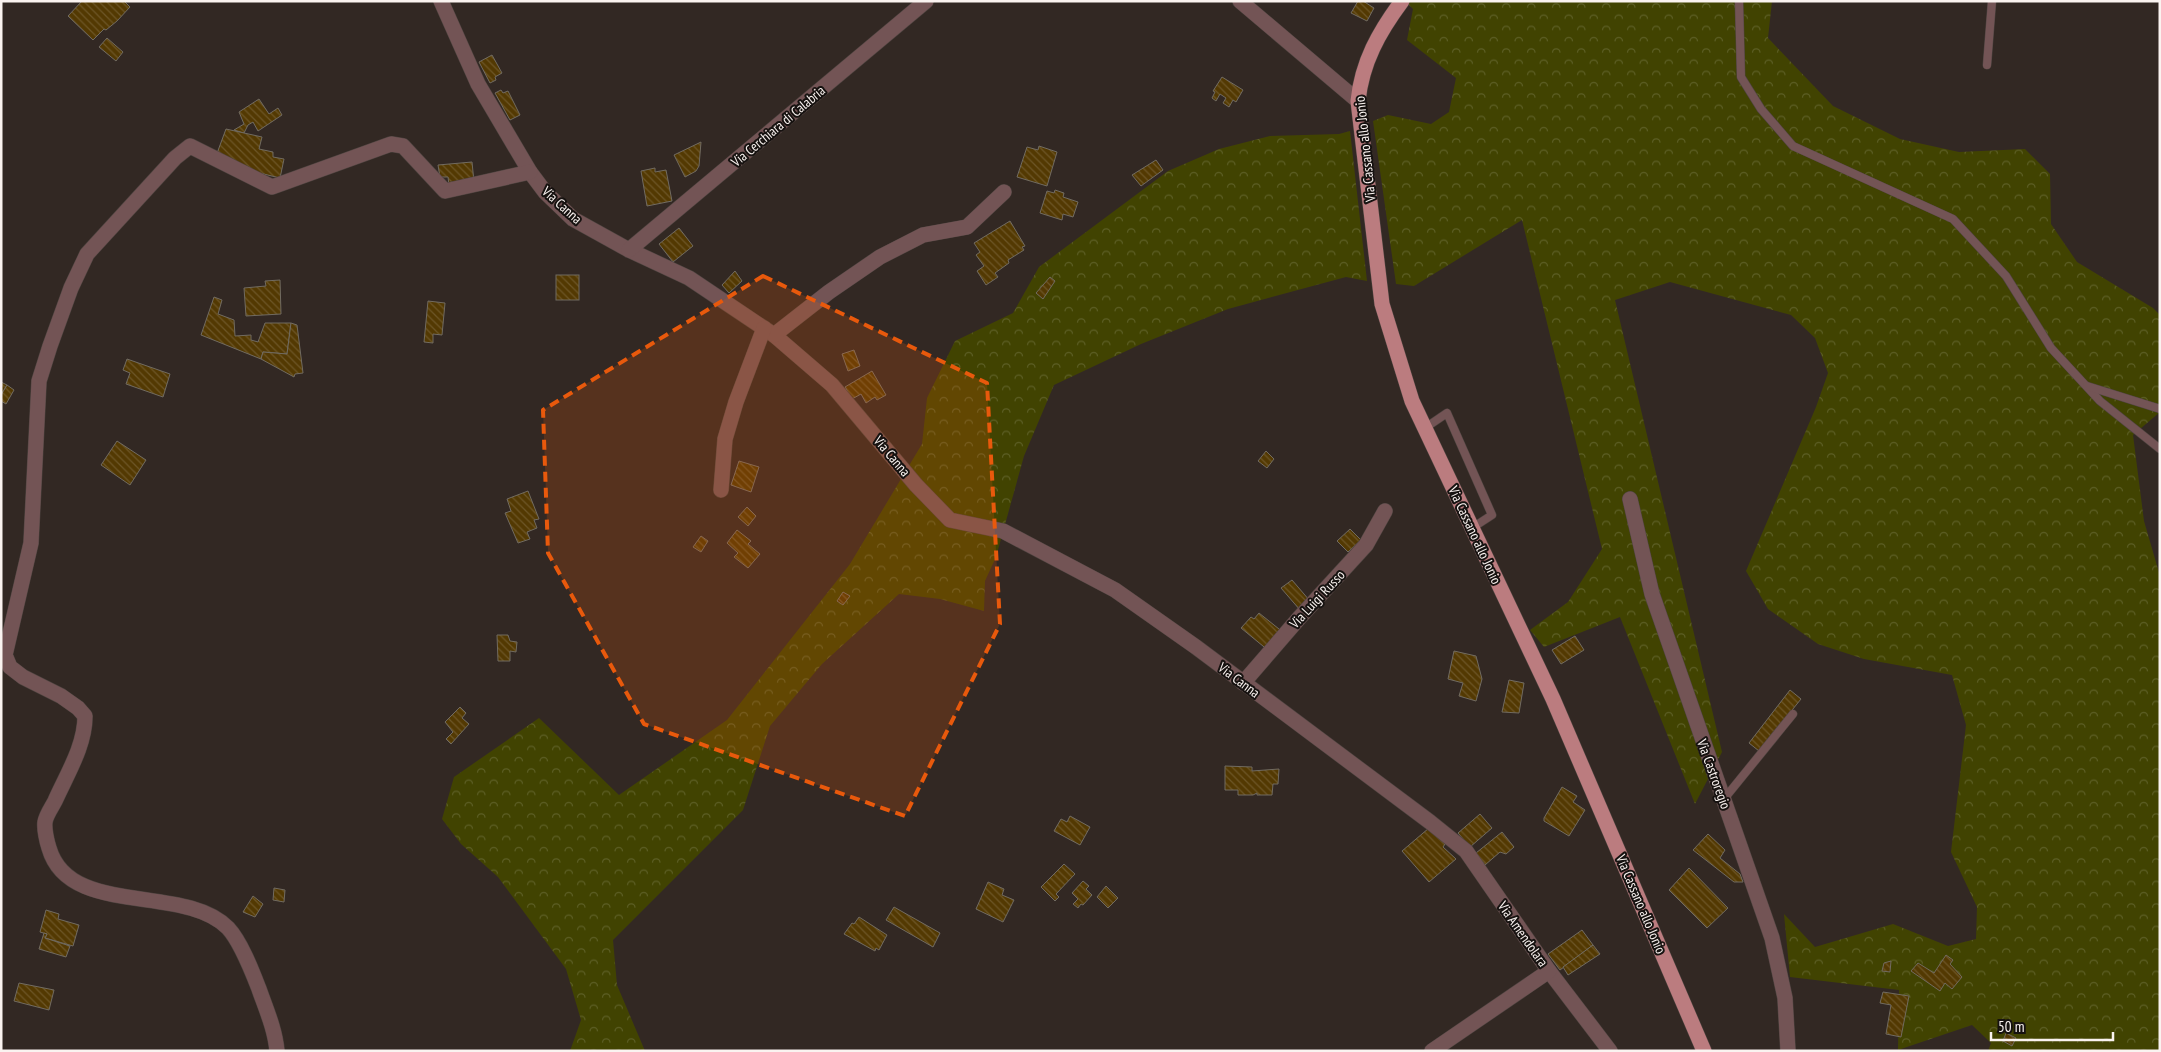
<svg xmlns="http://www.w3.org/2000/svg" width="2161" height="1052" viewBox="0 0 2161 1052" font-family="'PT Sans Narrow',sans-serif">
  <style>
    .forest { fill: url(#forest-crowns) }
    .building { fill: url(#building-back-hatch); stroke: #716b61 }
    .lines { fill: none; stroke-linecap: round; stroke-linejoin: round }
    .service-casing { stroke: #4e4440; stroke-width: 9 }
    .minor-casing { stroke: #4e4440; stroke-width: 16 }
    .primary-casing { stroke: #4e4440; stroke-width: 16 }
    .service { stroke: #735455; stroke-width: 8 }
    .minor { stroke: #735455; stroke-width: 15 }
    .primary { stroke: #bb7c7f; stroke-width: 15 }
    .marked { fill: #e8590c; fill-opacity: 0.2; stroke: #e8590c; stroke-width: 4; stroke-dasharray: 10 6; stroke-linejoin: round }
    .labels { text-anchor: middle; stroke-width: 4; stroke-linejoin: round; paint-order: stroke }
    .street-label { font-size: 14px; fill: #faf3f0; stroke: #161210 }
  </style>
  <defs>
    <pattern id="forest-crowns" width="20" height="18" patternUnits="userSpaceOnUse" patternTransform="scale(1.25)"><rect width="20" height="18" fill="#414301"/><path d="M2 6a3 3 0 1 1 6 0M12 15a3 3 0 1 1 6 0" fill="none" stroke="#5d5f26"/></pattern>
    <pattern id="building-back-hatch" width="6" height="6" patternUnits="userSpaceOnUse" patternTransform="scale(1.25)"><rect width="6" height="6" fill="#533902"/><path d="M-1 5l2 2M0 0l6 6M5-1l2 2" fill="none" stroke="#6d5627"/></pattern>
  </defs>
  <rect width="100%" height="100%" fill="#322823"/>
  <!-- forest -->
  <g class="forest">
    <polygon points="1405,1 1772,1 1768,38 1833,106 1900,139 1959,152 2025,149 2050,174 2051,224 2077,262 2153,308 2160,315 2160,412 2133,435 2144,521 2160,576 2160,1051 1988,1051 1991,1043 1972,1025 1898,1050 1899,990 1790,977 1784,914 1815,947 1893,924 1948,946 1976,939 1977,907 1951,852 1966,725 1952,675 1864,659 1818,644 1768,609 1746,571 1816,407 1828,373 1815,338 1791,315 1670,282 1615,300 1722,752 1695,804 1620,617 1544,647 1530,630 1568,602 1602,549 1522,220 1414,286 1396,284 1373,121 1388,115 1431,124 1449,112 1456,78 1407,40 1413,9"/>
    <polygon points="1350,131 1367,281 1346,277 1228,309 1141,344 1054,385 1024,456 996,557 985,581 984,611 940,599 899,594 822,664 770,726 743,810 613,940 617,985 645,1051 570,1051 581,1020 566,969 498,877 461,844 442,819 454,777 539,718 619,795 727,720 850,564 922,444 927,398 955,341 1013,313 1039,267 1168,171 1219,149 1270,136 1339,134"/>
  </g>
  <!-- building -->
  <g class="building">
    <polygon points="82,1 124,1 130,7 117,21 106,30 104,29 93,40 68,16"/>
    <polygon points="1358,1 1363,1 1374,8 1367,21 1351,13"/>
    <polygon points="107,38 123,52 116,61 99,47"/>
    <polygon points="492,55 502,73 495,77 496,80 490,83 479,62"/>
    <polygon points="1222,77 1243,90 1236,102 1233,100 1229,107 1223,103 1226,98 1220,94 1216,101 1212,98 1215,92 1213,91"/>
    <polygon points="501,90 503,93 508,91 520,115 510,120 495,93"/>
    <polygon points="259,99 269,114 278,108 282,115 258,131 253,122 248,125 244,133 234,130 244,124 239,112"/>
    <polygon points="226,129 262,137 259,149 273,152 273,157 284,159 280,178 231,166 216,156"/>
    <polygon points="701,142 699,166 696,171 685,177 674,155"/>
    <polygon points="1039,146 1057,152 1047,186 1017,177 1027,147 1038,150"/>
    <polygon points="1156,160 1163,170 1141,186 1132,175"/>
    <polygon points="472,162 474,182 449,185 448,177 440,177 438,165"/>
    <polygon points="655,168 655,172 666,170 672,201 647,206 641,171"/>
    <polygon points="1055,190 1064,193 1063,197 1078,202 1073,217 1063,214 1062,220 1040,213 1047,191 1054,193"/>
    <polygon points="1010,221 1025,246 1022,247 1024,250 1008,260 1009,263 995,273 998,277 986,285 977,271 984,266 976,255 980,252 974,243"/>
    <polygon points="679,228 693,246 673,262 659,244"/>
    <polygon points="735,271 742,281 729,293 722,285"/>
    <rect x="556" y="275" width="23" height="25"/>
    <polygon points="1050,277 1055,281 1043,299 1036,293"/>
    <polygon points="280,280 281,314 246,316 244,288 266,286 265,281"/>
    <polygon points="214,297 222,300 218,314 234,320 235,336 251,335 251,340 258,342 265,323 291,323 287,354 263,352 261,359 201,335"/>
    <polygon points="428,301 445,303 442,335 433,334 433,343 424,342"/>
    <polygon points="291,323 297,325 303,373 295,374 294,377 261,359 263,352 287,354"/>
    <polygon points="854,350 860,366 848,371 842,354"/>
    <polygon points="127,359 170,374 163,397 126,384 130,373 123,370"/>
    <polygon points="872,371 886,395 877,400 875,397 866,403 861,394 852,399 845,387"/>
    <polygon points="1,382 7,385 1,395"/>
    <polygon points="7,385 14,390 6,404 1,401 1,395"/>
    <polygon points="117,441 146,460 130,485 101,465"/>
    <polygon points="1266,451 1274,459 1267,468 1258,461"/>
    <polygon points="739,461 759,467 751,492 731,485"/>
    <polygon points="528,491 539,519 534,520 537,528 527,532 530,539 518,543 505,513 511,511 507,499"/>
    <polygon points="747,507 756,516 748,526 738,517"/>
    <polygon points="1350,529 1361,540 1348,552 1337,541"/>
    <polygon points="737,530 751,541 748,544 760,554 748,568 734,557 738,553 727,543"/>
    <polygon points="701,536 708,541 701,552 693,547"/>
    <polygon points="1292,580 1310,601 1300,610 1281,588"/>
    <polygon points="843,592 850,596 843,605 837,601"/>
    <polygon points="1259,613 1284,633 1269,651 1241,628 1251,617 1254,619"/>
    <polygon points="497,635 508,635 510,641 517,642 516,652 510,651 510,661 498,661"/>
    <polygon points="1575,636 1584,650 1561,664 1552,650"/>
    <polygon points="1454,651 1476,656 1482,679 1476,701 1459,696 1463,683 1448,679"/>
    <polygon points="1509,680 1524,683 1519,713 1502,712"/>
    <polygon points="1790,690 1801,699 1759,751 1749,743"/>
    <polygon points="460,707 466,713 462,718 469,724 451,744 446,739 453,732 445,722"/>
    <polygon points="1225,766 1252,767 1252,771 1279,769 1278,784 1273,784 1272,795 1257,795 1257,793 1253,795 1238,795 1238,790 1225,790"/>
    <polygon points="1562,787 1577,796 1573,802 1585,810 1569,836 1544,821 1544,818"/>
    <polygon points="1480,814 1492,828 1470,847 1458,833"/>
    <polygon points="1070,816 1090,827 1080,845 1054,831 1061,819 1067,822"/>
    <polygon points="1429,828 1447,841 1443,847 1456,859 1429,882 1402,851"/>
    <polygon points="1502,832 1514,847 1506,854 1500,852 1485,865 1476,853"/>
    <polygon points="1708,834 1725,850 1720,858 1740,874 1743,882 1734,882 1693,850"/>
    <polygon points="1064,864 1075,874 1056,894 1059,897 1055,901 1041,887"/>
    <polygon points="1689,868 1728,908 1707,928 1669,890"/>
    <polygon points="1083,881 1089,886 1086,889 1092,895 1083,905 1081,904 1078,908 1073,904 1078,899 1072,893"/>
    <polygon points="988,882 1004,889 1002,895 1014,900 1003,922 976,909"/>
    <polygon points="1106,886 1118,898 1108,908 1097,897"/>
    <polygon points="274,888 285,890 284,902 273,900"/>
    <polygon points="253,896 263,904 255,917 243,912"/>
    <polygon points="894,907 940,933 933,947 886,920"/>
    <polygon points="46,910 59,914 58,919 79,925 73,946 45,938 47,934 40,932"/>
    <polygon points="859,917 887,935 879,950 876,948 875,951 844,934 852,923 854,924"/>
    <polygon points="1582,930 1593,945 1560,970 1548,954"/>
    <polygon points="44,933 47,934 45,938 70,946 66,957 39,949"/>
    <polygon points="1593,945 1600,954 1568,975 1563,967"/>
    <polygon points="1946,955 1953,960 1950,964 1962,977 1952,989 1945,983 1940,991 1911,971 1918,963 1934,973"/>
    <polygon points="1891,961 1890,972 1882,971 1884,963"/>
    <polygon points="19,983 54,990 49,1010 14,1001"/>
    <polygon points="1883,992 1909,996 1901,1037 1886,1034 1891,1005 1880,1003"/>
    <polygon points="2006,1033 2016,1038 2012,1046 2003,1041"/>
  </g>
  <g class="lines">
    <!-- service casing -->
    <g class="service-casing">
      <g id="service">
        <polyline points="1739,1 1741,77 1761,109 1793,146 1953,219 2006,276 2051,348 2100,401 2160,449"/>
        <polyline points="1987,65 1992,1"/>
        <polyline points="2087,386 2160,409"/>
        <polyline points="1425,428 1447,413 1492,515 1472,528"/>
        <polyline points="1724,799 1793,714"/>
      </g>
    </g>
    <!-- minor casing -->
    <g class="minor-casing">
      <g id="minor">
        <polyline points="441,1 478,84 530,172 545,192 573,219 629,250 689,278 774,335 832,385 916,485 950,520 1003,531 1115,590 1196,647 1430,822 1466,851 1549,971 1610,1051"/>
        <polyline points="1240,1 1358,101"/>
        <polyline points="629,250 926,1"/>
        <polyline points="774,335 829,292 880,257 923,235 967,227 1004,192"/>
        <polyline points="721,490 725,439 736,402 764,328"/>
        <polyline points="1630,499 1652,594 1772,938 1785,998 1788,1051"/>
        <polyline points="1243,683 1300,617 1366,545 1385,511"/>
        <path d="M277,1051C275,1029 266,1009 259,989C252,971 241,942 228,928C184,883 69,918 49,848C47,842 44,829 45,822C46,815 52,807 55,801C67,774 85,746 85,716L78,708L61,696L23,677L10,667L5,655L31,543L39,381L50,346L71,288L87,254L175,158L190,146L272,187L391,144L403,146L445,191L530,172"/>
        <polyline points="1432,1051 1549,971"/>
      </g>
    </g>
    <!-- primary casing -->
    <g class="primary-casing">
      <path id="primary" d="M1402,1C1379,32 1362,62 1358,101L1382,304L1412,401L1553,699L1704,1051"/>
    </g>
    <!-- service -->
    <use href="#service" class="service"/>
    <!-- minor -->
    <use href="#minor" class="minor"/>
    <!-- primary -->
    <use href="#primary" class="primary"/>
  </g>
  <!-- marked area -->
  <path class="marked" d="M763,276L987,383L1000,624L905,816L644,724L548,553L543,410Z"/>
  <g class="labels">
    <!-- street labels -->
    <g class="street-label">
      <text transform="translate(778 126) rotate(-40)" y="5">Via Cerchiara di Calabria</text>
      <text transform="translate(1365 149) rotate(-96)" y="5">Via Cassano allo Jonio</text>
      <text transform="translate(562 205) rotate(42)" y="5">Via Canna</text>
      <text transform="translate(892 456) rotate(50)" y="5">Via Canna</text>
      <text transform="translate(1475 535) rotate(65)" y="5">Via Cassano allo Jonio</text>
      <text transform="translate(1317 599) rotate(-47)" y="5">Via Luigi Russo</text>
      <text transform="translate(1239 680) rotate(37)" y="5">Via Canna</text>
      <text transform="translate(1714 774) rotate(70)" y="5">Via Castroregio</text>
      <text transform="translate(1641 904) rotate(67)" y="5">Via Cassano allo Jonio</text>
      <text transform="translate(1523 934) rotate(55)" y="5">Via Amendolara</text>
    </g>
  </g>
  <!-- border -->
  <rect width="2161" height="1052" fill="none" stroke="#faf3f0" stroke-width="5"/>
  <!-- scale -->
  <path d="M1991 1032v8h122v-8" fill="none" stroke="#faf3f0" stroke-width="2.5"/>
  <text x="1998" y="1032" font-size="15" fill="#faf3f0" stroke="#161210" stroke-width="4" paint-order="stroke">50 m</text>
</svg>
